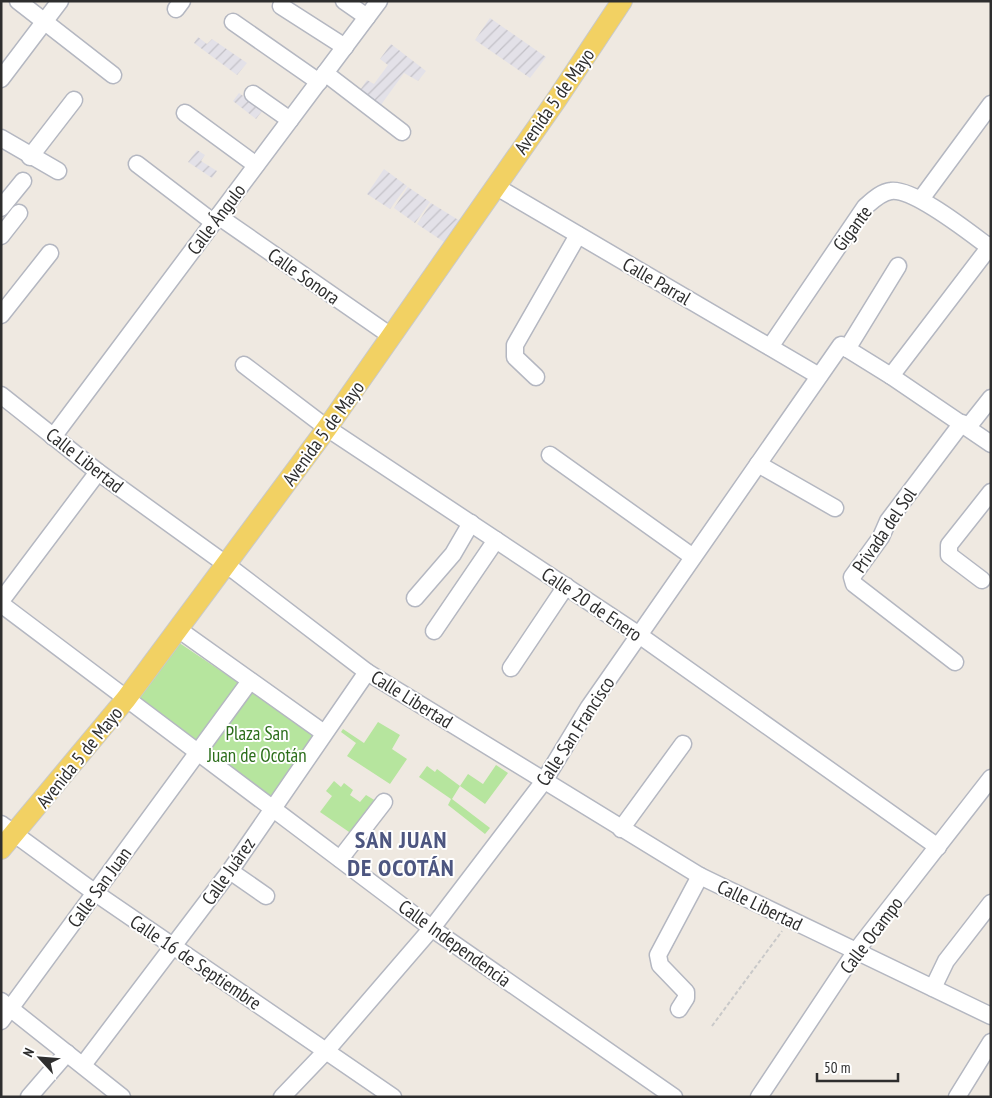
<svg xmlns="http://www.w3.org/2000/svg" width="992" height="1098" viewBox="0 0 992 1098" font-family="'PT Sans Narrow',sans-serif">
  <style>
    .industrial { fill: url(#industrial-furrows) }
    .grass { fill: #b6e59e }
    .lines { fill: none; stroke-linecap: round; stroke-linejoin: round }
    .minor-casing { stroke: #b4b7c1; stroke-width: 19 }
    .major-casing { stroke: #c9c9c9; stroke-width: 22 }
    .path { stroke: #c9c9c9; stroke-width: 2; stroke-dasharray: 4 2.5; stroke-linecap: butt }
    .minor { stroke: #fff; stroke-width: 16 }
    .major { stroke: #f2d163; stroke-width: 20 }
    .labels { text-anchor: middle; stroke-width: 4; stroke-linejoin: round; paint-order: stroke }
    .street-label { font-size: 19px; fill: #2e2e2e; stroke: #fff }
    .park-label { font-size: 19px; fill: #2c6e1b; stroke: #fff }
    .district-label { font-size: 24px; font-weight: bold; letter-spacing: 1px; fill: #4d5680; stroke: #fff }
  </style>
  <defs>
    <pattern id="industrial-furrows" width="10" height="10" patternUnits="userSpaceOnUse" patternTransform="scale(1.25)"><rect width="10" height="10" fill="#e3e1e8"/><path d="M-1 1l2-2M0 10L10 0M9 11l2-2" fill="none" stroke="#c3c1c7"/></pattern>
  </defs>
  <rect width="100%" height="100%" fill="#efe9e1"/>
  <!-- industrial -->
  <g class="industrial">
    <polygon points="490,18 546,57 530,78 475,40"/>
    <polygon points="198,37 207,44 212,39 247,63 237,75 194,43"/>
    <polygon points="391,44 426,71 418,81 404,73 378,109 358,93 367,80 374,84 388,65 380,59"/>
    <polygon points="239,93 263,110 256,119 233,101"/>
    <polygon points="197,150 205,155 201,161 217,171 212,178 188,162"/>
    <polygon points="384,169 407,186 390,209 367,194"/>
    <polygon points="408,187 430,202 415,223 394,208"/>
    <polygon points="431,203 460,221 444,242 417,224"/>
  </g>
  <!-- grass -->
  <g class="grass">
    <polygon points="175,640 316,735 270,803 132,698"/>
    <polygon points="378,722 400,735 392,749 407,759 390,784 347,756 356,743 341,732 343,729 364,743"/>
    <polygon points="496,765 508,773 485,804 460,786 452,799 490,828 485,834 448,805 451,799 419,777 427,766 435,772 437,769 460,786 468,774 483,784"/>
    <polygon points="334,781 341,787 344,783 353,790 350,795 360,802 366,795 376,801 352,834 320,812 332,796 326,791"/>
  </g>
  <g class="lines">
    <!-- minor casing -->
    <g class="minor-casing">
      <g id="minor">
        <polyline points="18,1 113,75"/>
        <polyline points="344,1 367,17"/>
        <polyline points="281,6 345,47"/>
        <polyline points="176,9 182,1"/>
        <polyline points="233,22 319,82"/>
        <polyline points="325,73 402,132"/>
        <polyline points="1,79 60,1"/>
        <polyline points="253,94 290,120"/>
        <polyline points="185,113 256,165"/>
        <polyline points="1,138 58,171"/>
        <polyline points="30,157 74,100"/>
        <polyline points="137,164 213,222"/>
        <polyline points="495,186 819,376"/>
        <polyline points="921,199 991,104"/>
        <polyline points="1,208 23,181"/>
        <polyline points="218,216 391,336"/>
        <polyline points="1,236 19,213"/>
        <polyline points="1,315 50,253"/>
        <path d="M770,347L865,207C872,201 881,192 891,191C914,188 970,233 989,247"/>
        <polyline points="847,349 898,266"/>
        <polyline points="244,365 327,428 639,635 938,847"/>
        <polyline points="891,376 991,245"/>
        <polyline points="536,377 515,357 515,345 578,235"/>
        <polyline points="1,395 98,472 227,565 367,672 700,876 991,1016"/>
        <polyline points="968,427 991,398"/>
        <polyline points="53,437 379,1"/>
        <polyline points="550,455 693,557"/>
        <polyline points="758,464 835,508"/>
        <polyline points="982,580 949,555 949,545 991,492"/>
        <polyline points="415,598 453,554 471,523"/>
        <polyline points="1,601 98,472"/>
        <polyline points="1,604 434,930 674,1097"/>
        <polyline points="178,629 324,733"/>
        <polyline points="434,631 496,540"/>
        <polyline points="955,662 854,584 852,577 881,537 888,521 962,423"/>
        <polyline points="511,668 566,586"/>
        <polyline points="1,824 94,892 393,1097"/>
        <polyline points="621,829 683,744"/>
        <polyline points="340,859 384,802"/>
        <polyline points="230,871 266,896"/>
        <polyline points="933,988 946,961 991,903"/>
        <polyline points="1,1001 122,1097"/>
        <polyline points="679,1009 686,998 686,992 660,965 658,955 700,876"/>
        <polyline points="1,1021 250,681"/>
        <polyline points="83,1065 230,871 367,672"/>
        <polyline points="29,1097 67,1053"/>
        <polyline points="282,1097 326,1051 432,928 544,781 589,707 841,345 891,376 991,444"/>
        <polyline points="759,1097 856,951 991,778"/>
        <polyline points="957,1097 991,1042"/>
      </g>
    </g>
    <!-- major casing -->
    <g class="major-casing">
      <polyline id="major" points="1,849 126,699 327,428 557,99 622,1"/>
    </g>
    <!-- path -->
    <polyline class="path" points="712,1026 782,931"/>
    <!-- minor -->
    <use href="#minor" class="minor"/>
    <!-- major -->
    <use href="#major" class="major"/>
  </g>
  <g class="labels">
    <!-- street labels -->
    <g class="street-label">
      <text transform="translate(554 101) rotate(-55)" y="7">Avenida 5 de Mayo</text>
      <text transform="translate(216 219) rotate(-53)" y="7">Calle Ángulo</text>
      <text transform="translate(852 228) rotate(-53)" y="7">Gigante</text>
      <text transform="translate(304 276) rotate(35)" y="7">Calle Sonora</text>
      <text transform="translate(657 281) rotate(30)" y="7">Calle Parral</text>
      <text transform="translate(323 433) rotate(-54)" y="7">Avenida 5 de Mayo</text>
      <text transform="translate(85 460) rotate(38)" y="7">Calle Libertad</text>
      <text transform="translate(884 530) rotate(-56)" y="7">Privada del Sol</text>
      <text transform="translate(592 604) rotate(34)" y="7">Calle 20 de Enero</text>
      <text transform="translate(412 699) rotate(32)" y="7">Calle Libertad</text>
      <text transform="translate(575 731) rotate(-57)" y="7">Calle San Francisco</text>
      <text transform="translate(79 757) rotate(-51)" y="7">Avenida 5 de Mayo</text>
      <text transform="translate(228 871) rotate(-55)" y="7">Calle Juárez</text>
      <text transform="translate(99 887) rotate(-54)" y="7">Calle San Juan</text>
      <text transform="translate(760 905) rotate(26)" y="7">Calle Libertad</text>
      <text transform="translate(871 935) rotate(-53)" y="7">Calle Ocampo</text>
      <text transform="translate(455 943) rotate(36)" y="7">Calle Independencia</text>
      <text transform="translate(196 962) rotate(34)" y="7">Calle 16 de Septiembre</text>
    </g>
    <!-- park labels -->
    <g class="park-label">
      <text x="257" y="740">Plaza San<tspan x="257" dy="22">Juan de Ocotán</tspan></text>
    </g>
    <!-- district labels -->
    <g class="district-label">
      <text x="401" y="848">SAN JUAN<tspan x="401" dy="28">DE OCOTÁN</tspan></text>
    </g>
  </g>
  <!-- border -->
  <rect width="992" height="1098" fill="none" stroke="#2e2e2e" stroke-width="5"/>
  <!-- north arrow -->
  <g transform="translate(40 1058) rotate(296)" stroke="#ffffff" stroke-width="4" paint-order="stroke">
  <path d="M0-4L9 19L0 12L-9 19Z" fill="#2e2e2e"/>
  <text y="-8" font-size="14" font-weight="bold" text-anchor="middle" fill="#2e2e2e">N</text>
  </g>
  <!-- scale -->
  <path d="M817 1073v8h81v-8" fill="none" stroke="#2e2e2e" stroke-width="2.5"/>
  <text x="824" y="1073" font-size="15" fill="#2e2e2e" stroke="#ffffff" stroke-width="4" paint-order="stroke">50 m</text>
</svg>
